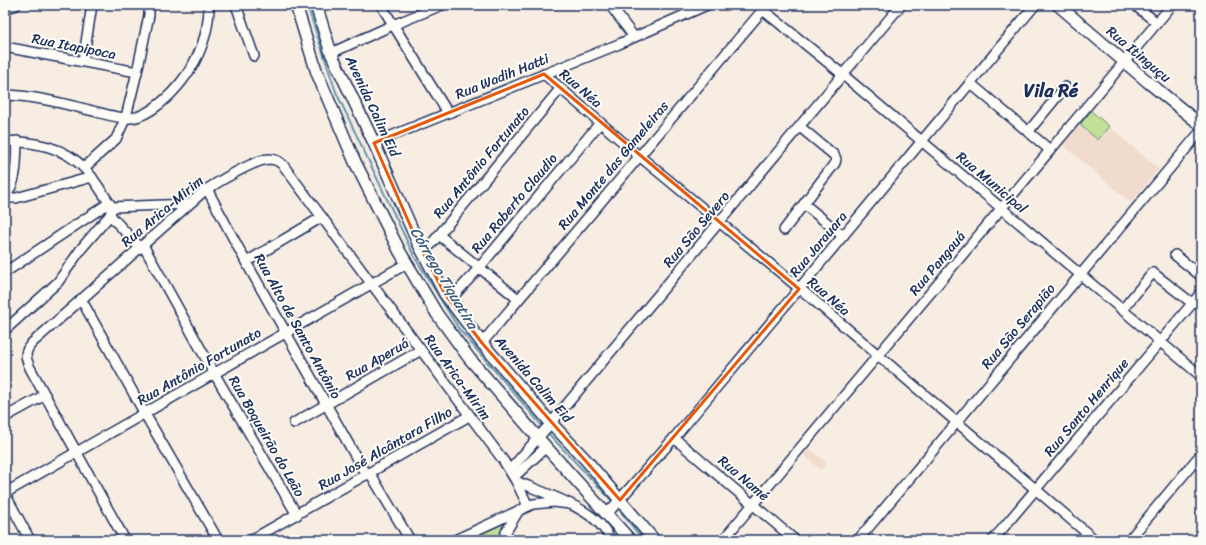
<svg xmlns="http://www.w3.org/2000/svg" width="1206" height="545" viewBox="0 0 1206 545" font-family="Sriracha,sans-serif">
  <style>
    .built { fill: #f1dbcc }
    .green { fill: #c1e098; stroke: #6e887b }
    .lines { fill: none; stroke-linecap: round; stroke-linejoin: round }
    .stream { stroke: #6199b0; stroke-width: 2 }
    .minor-casing { stroke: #1b2f5e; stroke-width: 12 }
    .major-casing { stroke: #1b2f5e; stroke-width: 14 }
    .minor { stroke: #fdfcf7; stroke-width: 9 }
    .major { stroke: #fdfcf7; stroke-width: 11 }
    .marked { fill: none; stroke: #e8590c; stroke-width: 3; stroke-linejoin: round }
    .labels { text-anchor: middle; stroke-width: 4; stroke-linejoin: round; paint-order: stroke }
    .street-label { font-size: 14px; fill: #1b2f5e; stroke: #fdfcf7 }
    .water-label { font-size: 15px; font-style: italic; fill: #385b80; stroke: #fdfcf7 }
    .district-label { font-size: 18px; font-weight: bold; fill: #1b2f5e; stroke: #fdfcf7 }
  </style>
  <rect width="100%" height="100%" fill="#f8ede3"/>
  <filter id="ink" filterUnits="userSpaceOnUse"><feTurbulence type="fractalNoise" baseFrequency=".025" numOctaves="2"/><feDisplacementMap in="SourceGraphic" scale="8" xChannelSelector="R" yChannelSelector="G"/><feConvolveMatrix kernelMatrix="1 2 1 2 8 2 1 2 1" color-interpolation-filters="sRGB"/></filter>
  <g filter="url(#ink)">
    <!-- built -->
    <g class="built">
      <polygon points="1091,111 1159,169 1131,203 1063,145"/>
      <polygon points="809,448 827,463 821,470 804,455"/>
    </g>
    <!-- green -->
    <g class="green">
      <polygon points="1091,111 1109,126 1098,140 1080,125"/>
      <polygon points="505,523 499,540 465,540"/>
    </g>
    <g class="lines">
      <!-- stream -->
      <g class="stream">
        <polyline points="307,5 336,92 414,256 459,329 544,428"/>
        <polyline points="546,431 613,502"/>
        <polyline points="617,507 643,540"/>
      </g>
      <!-- minor casing -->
      <g class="minor-casing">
        <g id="minor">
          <polyline points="236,5 254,56"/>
          <polyline points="381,5 448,113"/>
          <polyline points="610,5 634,37"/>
          <polyline points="1135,5 1157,23"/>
          <polyline points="5,9 16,5"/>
          <polyline points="763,10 836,69 1201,376"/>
          <polyline points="5,47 137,72"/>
          <polyline points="331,53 393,25 442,5"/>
          <polyline points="83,61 92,5"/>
          <polyline points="544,74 632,150 810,297 1095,540"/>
          <polyline points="970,83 1050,150"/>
          <path d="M5,95C34,96 61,103 89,110C102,113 117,119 131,118C150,116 171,95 182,81C199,59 209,33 209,5"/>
          <polyline points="1028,132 1065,87"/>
          <path d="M5,141C34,142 64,146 85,169C95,180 103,194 112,207L189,204"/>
          <polyline points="374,143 619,44 707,5"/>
          <polyline points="84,168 116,139 126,117 137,72 149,15 149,5"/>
          <polyline points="207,189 246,262 366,475"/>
          <path d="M5,195C18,183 16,158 17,141"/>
          <polyline points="5,198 16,198 92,177"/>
          <polyline points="804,204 843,236"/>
          <polyline points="110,215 140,248"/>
          <polyline points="784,230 835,163 836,159 834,155 800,127"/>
          <polyline points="439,235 518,299"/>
          <polyline points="143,245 214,373 297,515"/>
          <polyline points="423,254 560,89"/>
          <polyline points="1175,255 1201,276"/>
          <polyline points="246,262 322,217"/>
          <polyline points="5,271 10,269 109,203"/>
          <polyline points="81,299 145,414 218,540"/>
          <polyline points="449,301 479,268 600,123"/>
          <polyline points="1122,310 1151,275 1153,273 1192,303"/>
          <polyline points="5,330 58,282 81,249 110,215 112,207"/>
          <polyline points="482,343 766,6"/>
          <polyline points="5,417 45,395"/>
          <polyline points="294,423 421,350"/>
          <polyline points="674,438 795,540"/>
          <polyline points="510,470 557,416 901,5"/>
          <polyline points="370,473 410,540"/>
          <polyline points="514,477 546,447"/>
          <path d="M516,481C541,492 589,507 604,529C607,532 608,536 610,540"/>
          <polyline points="5,493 406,264"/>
          <polyline points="5,494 30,540"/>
          <polyline points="607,514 674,438 793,296 1035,5"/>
          <path d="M125,540L30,368C25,357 24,352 32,343L203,192C216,183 254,160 269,159C275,159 279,161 283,165L503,460L516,481L528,506"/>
          <polyline points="251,540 469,416"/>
          <polyline points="455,540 533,504 554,502 570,504"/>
          <polyline points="503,540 507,530 519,510"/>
          <polyline points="723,540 1172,5"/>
          <polyline points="858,540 1201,131"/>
          <polyline points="993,540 1201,293"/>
          <polyline points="1129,540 1201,454"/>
        </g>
      </g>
      <!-- major casing -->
      <g class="major-casing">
        <g id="major">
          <polyline points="296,5 317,73 355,162 400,252 437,314 469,358 546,447 630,540"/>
          <polyline points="316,5 331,53 374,143 418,243 445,294 482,343 551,423 586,460 654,540"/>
          <polyline points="1058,5 1148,82 1201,125"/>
        </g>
      </g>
      <!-- minor -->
      <use href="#minor" class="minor"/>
      <!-- major -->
      <use href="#major" class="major"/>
    </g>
  </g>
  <!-- marked area -->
  <path class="marked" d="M544,74L799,289L620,500L482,343L445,294L418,243L374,143Z"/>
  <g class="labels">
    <!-- street labels -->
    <g class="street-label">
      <text transform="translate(74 46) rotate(11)" y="5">Rua Itapipoca</text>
      <text transform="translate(1139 54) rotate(40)" y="5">Rua Itinguçu</text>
      <text transform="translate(502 76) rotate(-22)" y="5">Rua Wadih Hatti</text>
      <text transform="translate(581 88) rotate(41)" y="5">Rua Néa</text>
      <text transform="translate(373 106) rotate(65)" y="5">Avenida Calim Eid</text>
      <text transform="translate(481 162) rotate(-50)" y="5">Rua Antônio Fortunato</text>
      <text transform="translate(613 165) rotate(-50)" y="5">Rua Monte das Gameleiras</text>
      <text transform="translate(992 182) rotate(40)" y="5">Rua Municipal</text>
      <text transform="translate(514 203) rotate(-50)" y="5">Rua Roberto Claudio</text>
      <text transform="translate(162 211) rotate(-40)" y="5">Rua Arica-Mirim</text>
      <text transform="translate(696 229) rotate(-50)" y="5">Rua São Severo</text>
      <text transform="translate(818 244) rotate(-50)" y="5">Rua Jarauara</text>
      <text transform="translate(937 263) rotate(-50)" y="5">Rua Pangauá</text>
      <text transform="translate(829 296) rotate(41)" y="5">Rua Néa</text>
      <text transform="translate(298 326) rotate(61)" y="5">Rua Alto de Santo Antônio</text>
      <text transform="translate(1018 326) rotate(-50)" y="5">Rua São Serapião</text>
      <text transform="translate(377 359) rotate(-30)" y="5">Rua Aperuá</text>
      <text transform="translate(199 366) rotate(-30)" y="5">Rua Antônio Fortunato</text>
      <text transform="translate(458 377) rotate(54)" y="5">Rua Arica-Mirim</text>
      <text transform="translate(534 379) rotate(49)" y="5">Avenida Calim Eid</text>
      <text transform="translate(1086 407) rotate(-50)" y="5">Rua Santo Henrique</text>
      <text transform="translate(267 436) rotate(60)" y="5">Rua Boqueirão do Leão</text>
      <text transform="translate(385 448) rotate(-30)" y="5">Rua José Alcântara Filho</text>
      <text transform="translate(744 478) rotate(40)" y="5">Rua Namé</text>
    </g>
    <!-- water labels -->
    <g class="water-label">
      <text transform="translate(444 278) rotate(59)" y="5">Córrego Tiquatira</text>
    </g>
    <!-- district labels -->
    <g class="district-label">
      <text x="1051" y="97">Vila Ré</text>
    </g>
  </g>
  <!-- margin -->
  <rect width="1206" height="545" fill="none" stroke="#fdfcf7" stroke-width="20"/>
  <rect x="10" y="10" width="1186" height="525" fill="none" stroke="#1b2f5e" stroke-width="1.5" filter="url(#ink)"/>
</svg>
